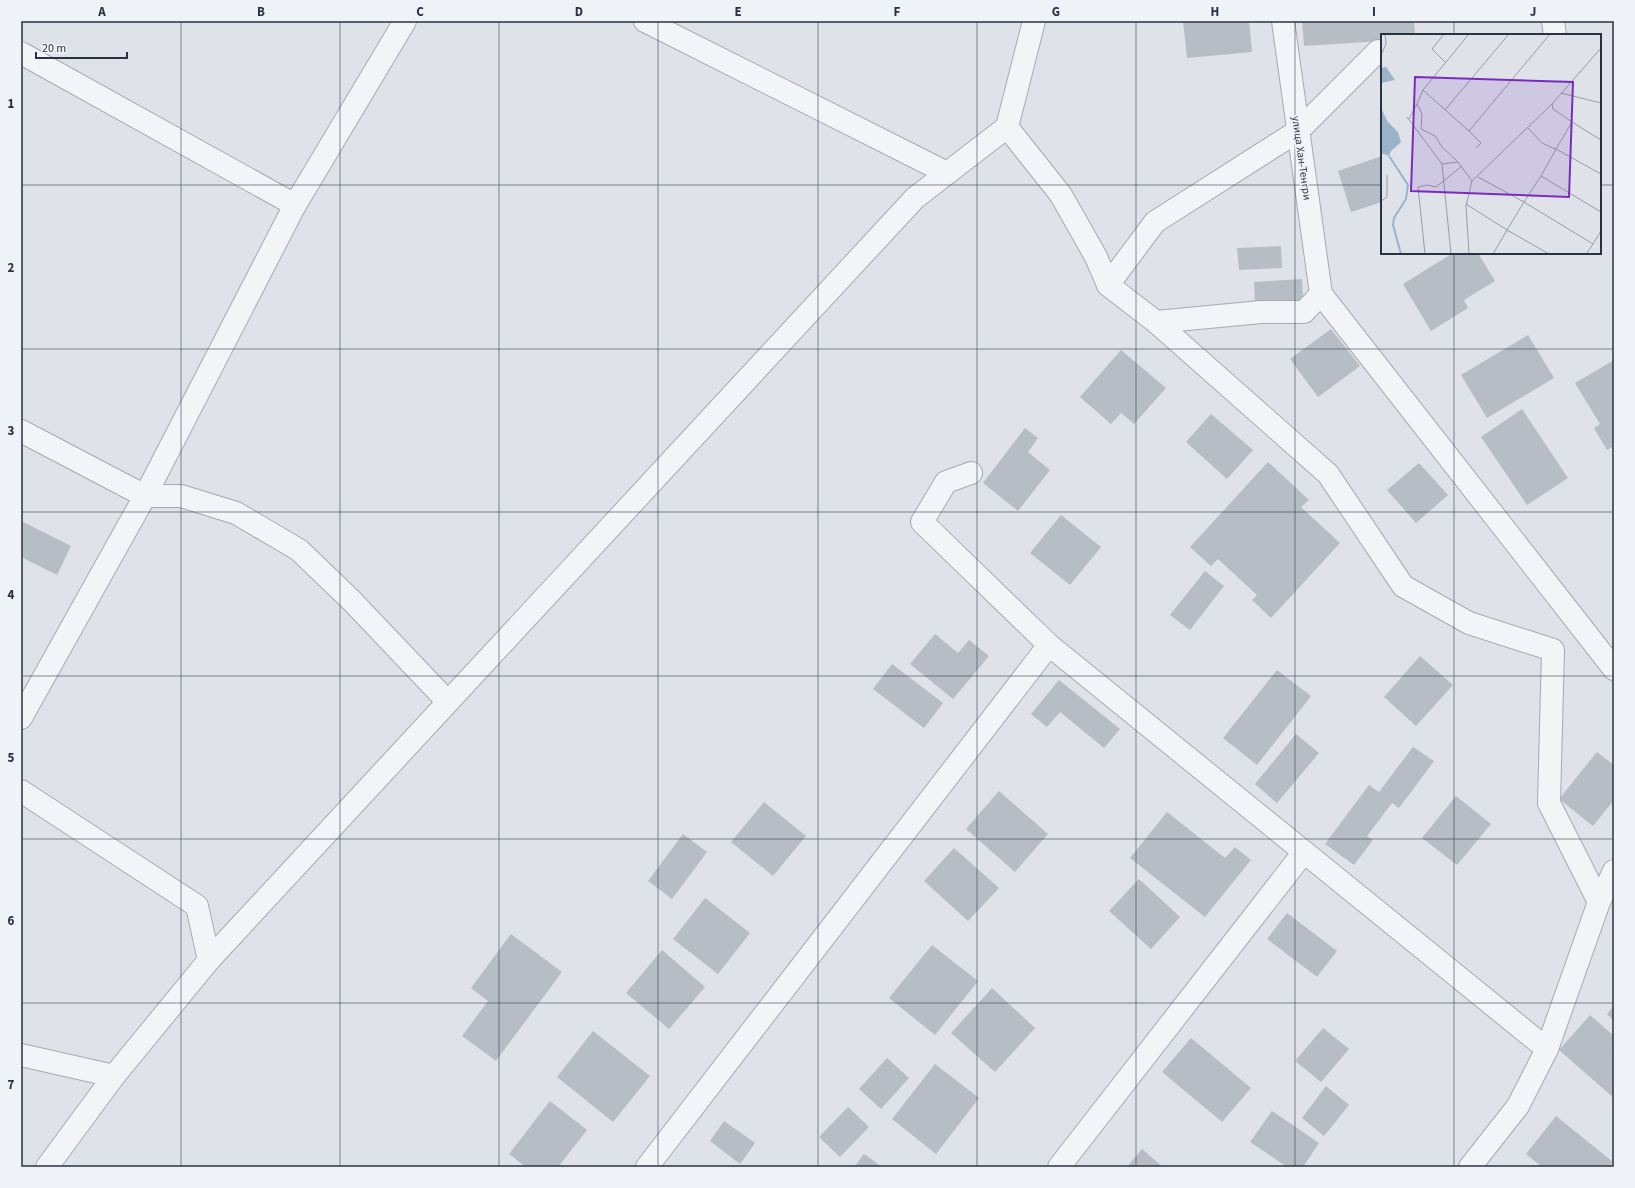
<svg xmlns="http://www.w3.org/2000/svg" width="1635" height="1188" viewBox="0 0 1635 1188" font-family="'Source Sans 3',sans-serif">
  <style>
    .building { fill: #b7bdc5 }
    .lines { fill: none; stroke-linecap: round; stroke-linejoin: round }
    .minor-casing { stroke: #a4aab3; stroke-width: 24 }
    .minor { stroke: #f2f4f7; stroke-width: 22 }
    .grid { fill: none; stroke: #283240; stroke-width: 1; stroke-opacity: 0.55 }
    .labels { text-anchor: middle; stroke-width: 3.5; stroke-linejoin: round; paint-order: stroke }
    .street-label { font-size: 11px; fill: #283240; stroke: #eff2f6 }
    .inset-river { fill: none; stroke: #9ab3c9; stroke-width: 2 }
    .inset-road { fill: none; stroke: #969ca5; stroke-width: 1 }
    .view { fill: #7b2cbf; fill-opacity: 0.15; stroke: #7b2cbf; stroke-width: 2 }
    .inset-edge { fill: none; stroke: #283240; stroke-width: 2 }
    .neatline { fill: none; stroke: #283240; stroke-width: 1.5 }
    .grid-label { font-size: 13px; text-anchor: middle; font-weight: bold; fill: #283240 }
  </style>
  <rect width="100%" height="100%" fill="#dfe3e9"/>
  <!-- building -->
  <g class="building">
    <polygon points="1183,21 1249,21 1252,52 1187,58"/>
    <polygon points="1302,21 1414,21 1415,35 1382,35 1382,41 1304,46"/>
    <polygon points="1382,156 1382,202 1351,212 1338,171"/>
    <polygon points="1281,246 1282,268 1239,270 1237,248"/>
    <polygon points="1453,253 1478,253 1495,281 1464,300 1468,308 1431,331 1403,284"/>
    <polygon points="1302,279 1303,301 1255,303 1254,282"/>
    <polygon points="1331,329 1360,366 1318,397 1290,359"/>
    <polygon points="1528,335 1554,378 1487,418 1461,375"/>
    <polygon points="1121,350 1166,388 1134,424 1121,413 1111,424 1080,397"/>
    <polygon points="1614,360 1614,446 1607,450 1594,428 1600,424 1575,383"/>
    <polygon points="1522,409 1568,478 1527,505 1481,437"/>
    <polygon points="1211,414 1253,450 1227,479 1186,442"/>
    <polygon points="1025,428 1038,438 1028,452 1050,470 1018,511 983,483"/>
    <polygon points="1268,462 1309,500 1301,507 1340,543 1271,618 1252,600 1257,595 1218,559 1211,566 1190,547"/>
    <polygon points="1419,463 1448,495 1416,523 1387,490"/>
    <polygon points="1061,515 1101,547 1070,585 1030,553"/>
    <polygon points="21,521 71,546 57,575 21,557"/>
    <polygon points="1205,571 1224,586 1190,630 1170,615"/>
    <polygon points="935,634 958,653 969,640 989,656 953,699 910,664"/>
    <polygon points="1420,656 1453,685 1416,726 1384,697"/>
    <polygon points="892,664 943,703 924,728 873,689"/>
    <polygon points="1277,670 1311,696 1257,765 1223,738"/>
    <polygon points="1059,680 1120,729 1104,748 1060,712 1047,727 1031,714"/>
    <polygon points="1296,734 1319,753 1277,803 1255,784"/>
    <polygon points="1413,747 1434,761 1399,808 1392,803 1367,836 1373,840 1354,865 1325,844 1369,785 1379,792"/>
    <polygon points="1597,752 1614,765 1614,800 1593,826 1559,799"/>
    <polygon points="999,791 1048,834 1015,872 966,829"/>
    <polygon points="1456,796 1491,824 1457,865 1422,838"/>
    <polygon points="764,802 806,836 773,876 731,842"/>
    <polygon points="1167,812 1225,858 1235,847 1251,860 1205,917 1130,858"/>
    <polygon points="683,834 707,852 672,899 648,881"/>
    <polygon points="954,848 999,888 968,921 924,881"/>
    <polygon points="1139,879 1180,917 1151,949 1109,911"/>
    <polygon points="705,898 750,933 718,974 673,939"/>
    <polygon points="1287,913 1337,951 1317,977 1267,939"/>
    <polygon points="511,934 562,972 496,1061 462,1036 488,1001 471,988"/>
    <polygon points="932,945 978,981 935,1035 889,998"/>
    <polygon points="662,950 705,987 669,1029 626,993"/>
    <polygon points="992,988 1035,1028 995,1072 951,1033"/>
    <polygon points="1614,1006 1614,1021 1607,1014"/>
    <polygon points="1590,1015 1614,1036 1614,1047 1612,1050 1614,1051 1614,1098 1559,1050"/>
    <polygon points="1323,1028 1349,1049 1321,1082 1295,1061"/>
    <polygon points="593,1031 650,1076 613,1122 557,1077"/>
    <polygon points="1191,1038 1251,1088 1222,1122 1162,1072"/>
    <polygon points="887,1058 909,1078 881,1109 859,1089"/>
    <polygon points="935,1064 979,1098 936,1154 892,1119"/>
    <polygon points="1326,1086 1349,1105 1324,1136 1302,1118"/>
    <polygon points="550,1101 587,1130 558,1167 526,1167 509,1154"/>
    <polygon points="848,1107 869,1127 840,1157 819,1137"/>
    <polygon points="1272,1111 1319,1143 1303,1167 1287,1167 1250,1142"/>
    <polygon points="1556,1116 1613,1162 1609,1167 1542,1167 1526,1154"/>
    <polygon points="724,1121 755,1143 740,1164 710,1141"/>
    <polygon points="1142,1149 1163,1167 1127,1167"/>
    <polygon points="864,1154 882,1167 854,1167"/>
  </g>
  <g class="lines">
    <!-- minor casing -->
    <g class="minor-casing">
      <g id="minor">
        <polyline points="645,21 947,173"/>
        <polyline points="1283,21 1321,294"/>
        <polyline points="1553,21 1555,35"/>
        <polyline points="21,53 295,205 405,21"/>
        <polyline points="1007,127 1061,195 1096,257 1108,285 1156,322 1261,312 1304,312 1321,294"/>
        <polyline points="1108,285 1155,222 1298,131 1378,51 1382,52"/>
        <polyline points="1321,294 1614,669"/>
        <polyline points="1156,322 1328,474 1403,586 1469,623 1553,650 1549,803 1599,902 1547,1049"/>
        <polyline points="21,431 145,496 295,205"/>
        <polyline points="1049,645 1547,1049 1518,1106 1470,1167"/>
        <polyline points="21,718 145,496 181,496 236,513 299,550 352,601 448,702"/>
        <polyline points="21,791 197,906 209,960"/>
        <polyline points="1599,902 1614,871"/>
        <polyline points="21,1055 114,1076"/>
        <polyline points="47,1167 114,1076 209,960 915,198 1007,127 1034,21"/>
        <polyline points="647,1167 1049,645 922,522 946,482 971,473"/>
        <polyline points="1059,1167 1304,852"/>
      </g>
    </g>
    <!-- minor -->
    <use href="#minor" class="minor"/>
  </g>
  <!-- grid -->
  <path class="grid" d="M181,21V1167M340,21V1167M499,21V1167M658,21V1167M818,21V1167M977,21V1167M1136,21V1167M1295,21V1167M1454,21V35M21,185H1382M1600,185H1614M1454,253V1167M21,349H1614M21,512H1614M21,676H1614M21,839H1614M21,1003H1614"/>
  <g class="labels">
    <!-- street labels -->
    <g class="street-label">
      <text transform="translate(1302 158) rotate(82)" y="4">улица Хан-Тенгри</text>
    </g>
  </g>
  <!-- overview -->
  <g transform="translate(1381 34)">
    <rect width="220" height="220" fill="#dfe3e9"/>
    <path d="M5,33L14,46L0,49V34ZM0,62L1,76L7,88L17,98L20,108L10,117L8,122L0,119Z" fill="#9ab3c9"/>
    <path class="inset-river" d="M8,122L27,151L25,165L13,184L12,191L20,220"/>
    <path class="inset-road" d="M63,0L51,15L64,28M88,0L42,56L88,97M0,21L5,10L4,0M42,56L36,70L41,80L40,95L54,102L61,113L77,128M180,59L220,69M171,70L172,75L191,88M64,76L128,0M26,83L61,130M28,85L36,70M147,94L161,109L172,114L175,115L191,88L220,106M95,114L100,109L88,97L169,0M61,130L70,220M61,130L77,128L91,147M160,142L175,115L220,140M97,143L143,168L160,142L220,178M0,167L6,163V141M85,170L126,196L143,168L212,210L205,220M212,210L220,197M44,220L37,153L46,151L55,153L81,132M88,220L85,172L91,147L171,70L220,14M112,220L126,196L168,220"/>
    <path class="view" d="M34,43L192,48L188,163L30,157Z"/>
    <rect width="220" height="220" class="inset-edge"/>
  </g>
  <!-- border -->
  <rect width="1635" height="1188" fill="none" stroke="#eff2f6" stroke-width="44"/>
  <!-- scale -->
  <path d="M36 52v6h91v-6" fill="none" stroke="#283240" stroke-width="2"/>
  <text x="42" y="52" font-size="12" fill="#283240" stroke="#eff2f6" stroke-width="3" paint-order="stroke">20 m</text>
  <rect x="22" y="22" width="1591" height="1144" class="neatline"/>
  <g class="grid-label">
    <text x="102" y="16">A</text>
    <text x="261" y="16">B</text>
    <text x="420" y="16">C</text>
    <text x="579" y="16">D</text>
    <text x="738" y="16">E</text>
    <text x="897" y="16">F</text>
    <text x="1056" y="16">G</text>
    <text x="1215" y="16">H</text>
    <text x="1374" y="16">I</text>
    <text x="1533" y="16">J</text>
    <text x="11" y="108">1</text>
    <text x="11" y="272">2</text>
    <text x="11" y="435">3</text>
    <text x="11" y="599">4</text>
    <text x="11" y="762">5</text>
    <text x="11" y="925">6</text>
    <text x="11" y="1089">7</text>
  </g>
</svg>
